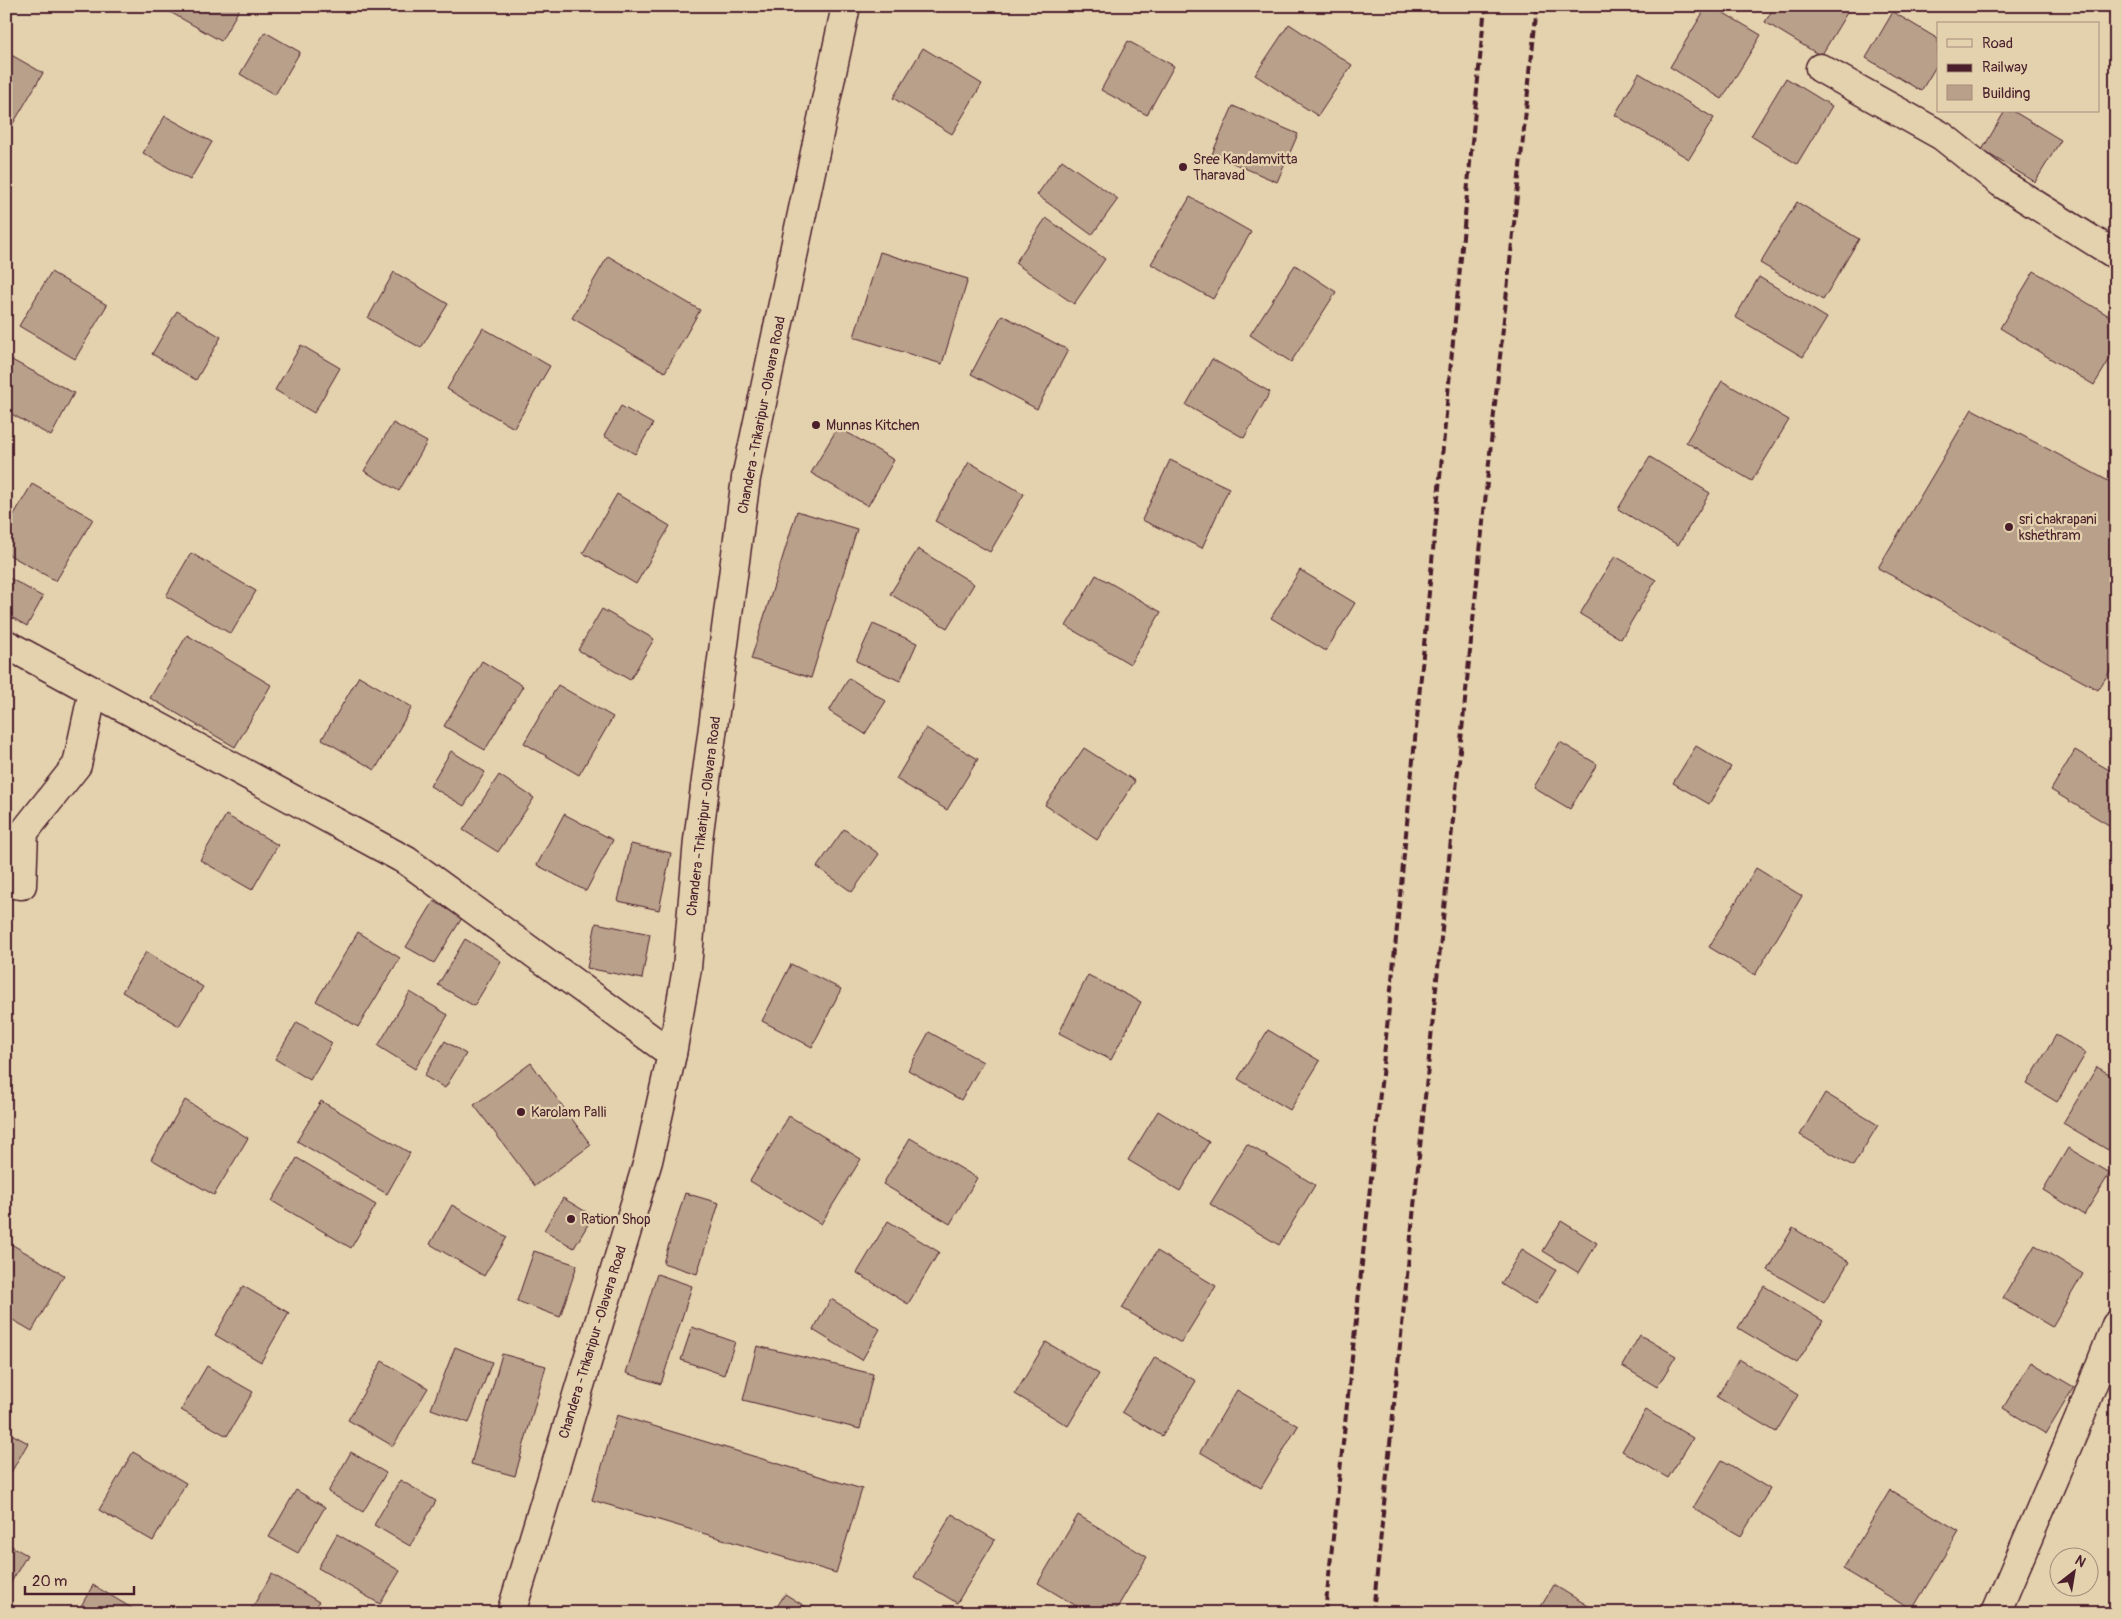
<svg xmlns="http://www.w3.org/2000/svg" width="2122" height="1619" viewBox="0 0 2122 1619" font-family="Pangolin,sans-serif">
  <style>
    .building { fill: #b9a08b; stroke: #4a1f2b }
    .lines { fill: none; stroke-linecap: round; stroke-linejoin: round }
    .street-casing { stroke: #4a1f2b; stroke-width: 31 }
    .secondary-casing { stroke: #4a1f2b; stroke-width: 31 }
    .street { stroke: #e4d2af; stroke-width: 28 }
    .secondary { stroke: #e4d2af; stroke-width: 28 }
    .rail { stroke: #4a1f2b; stroke-width: 4; stroke-dasharray: 8 4; stroke-linecap: butt }
    .poi-dot { fill: #4a1f2b; stroke: #e4d2af; stroke-width: 2 }
    .labels { text-anchor: middle; stroke-width: 4.5; stroke-linejoin: round; paint-order: stroke }
    .poi-label { font-size: 14px; fill: #4a1f2b; stroke: #e4d2af; text-anchor: start }
    .street-label { font-size: 14px; fill: #4a1f2b; stroke: #e4d2af }
  </style>
  <rect width="100%" height="100%" fill="#e4d2af"/>
  <filter id="ink" filterUnits="userSpaceOnUse"><feTurbulence type="fractalNoise" baseFrequency=".02" numOctaves="2"/><feDisplacementMap in="SourceGraphic" scale="10" xChannelSelector="R" yChannelSelector="G"/><feConvolveMatrix kernelMatrix="1 2 1 2 8 2 1 2 1" color-interpolation-filters="sRGB"/></filter>
  <g filter="url(#ink)">
    <!-- building -->
    <g class="building">
      <polygon points="174,6 241,6 221,41 170,12"/>
      <polygon points="1707,6 1712,6 1761,35 1722,99 1670,67"/>
      <polygon points="1775,6 1851,6 1821,56 1765,22"/>
      <polygon points="1893,12 1938,39 1938,63 1921,91 1866,58"/>
      <polygon points="1289,24 1352,65 1318,116 1255,75"/>
      <polygon points="265,32 300,52 275,95 240,74"/>
      <polygon points="1128,41 1174,66 1147,115 1101,90"/>
      <polygon points="923,48 982,84 952,134 893,98"/>
      <polygon points="6,52 43,73 7,134 6,133"/>
      <polygon points="1639,73 1714,118 1689,159 1615,115"/>
      <polygon points="1786,78 1832,106 1797,164 1751,136"/>
      <polygon points="1233,106 1298,134 1277,182 1212,154"/>
      <polygon points="2005,111 2013,111 2061,140 2035,182 1982,150"/>
      <polygon points="165,116 212,142 190,180 143,153"/>
      <polygon points="1062,160 1118,199 1092,235 1037,195"/>
      <polygon points="1190,197 1251,232 1213,299 1151,264"/>
      <polygon points="1797,202 1859,239 1823,300 1760,263"/>
      <polygon points="1046,218 1105,259 1074,304 1015,263"/>
      <polygon points="880,252 968,279 942,364 854,337"/>
      <polygon points="608,256 700,310 665,372 572,318"/>
      <polygon points="1295,265 1336,292 1291,362 1250,335"/>
      <polygon points="2034,271 2116,320 2116,349 2094,385 2000,328"/>
      <polygon points="51,272 107,305 75,359 19,326"/>
      <polygon points="394,272 448,304 421,348 368,318"/>
      <polygon points="1759,277 1827,318 1803,357 1735,317"/>
      <polygon points="177,311 221,337 196,380 152,354"/>
      <polygon points="1002,315 1068,350 1037,409 971,374"/>
      <polygon points="483,328 550,366 514,428 447,389"/>
      <polygon points="301,345 340,368 314,413 275,390"/>
      <polygon points="6,357 74,393 51,436 6,411"/>
      <polygon points="1212,359 1270,392 1244,438 1186,405"/>
      <polygon points="1722,381 1789,420 1752,481 1686,442"/>
      <polygon points="621,406 653,424 635,454 604,436"/>
      <polygon points="1972,409 2116,485 2116,671 2112,668 2098,690 1878,568"/>
      <polygon points="393,423 427,442 399,491 364,471"/>
      <polygon points="838,427 894,460 868,506 811,473"/>
      <polygon points="1650,457 1710,493 1678,545 1618,509"/>
      <polygon points="1170,460 1229,488 1202,548 1142,520"/>
      <polygon points="969,462 1024,494 990,552 935,521"/>
      <polygon points="32,484 93,519 56,581 6,553 6,528"/>
      <polygon points="617,494 670,526 636,584 583,553"/>
      <polygon points="797,511 857,529 811,678 751,659"/>
      <polygon points="918,549 974,584 947,628 890,594"/>
      <polygon points="191,553 256,591 231,634 166,596"/>
      <polygon points="1615,556 1656,580 1621,639 1580,614"/>
      <polygon points="1300,570 1355,603 1326,651 1271,618"/>
      <polygon points="1096,575 1161,612 1130,664 1066,626"/>
      <polygon points="6,576 43,597 27,626 6,614"/>
      <polygon points="602,609 654,639 630,680 578,650"/>
      <polygon points="873,624 917,643 900,681 856,661"/>
      <polygon points="187,635 271,685 235,747 150,698"/>
      <polygon points="482,661 523,686 485,750 444,726"/>
      <polygon points="359,676 412,707 375,770 322,739"/>
      <polygon points="849,678 886,701 865,734 829,711"/>
      <polygon points="558,685 613,717 579,775 524,743"/>
      <polygon points="926,728 978,759 947,810 896,779"/>
      <polygon points="1560,742 1597,764 1570,809 1533,787"/>
      <polygon points="1696,746 1731,767 1709,804 1673,783"/>
      <polygon points="1084,748 1135,781 1097,840 1045,805"/>
      <polygon points="2075,750 2116,774 2116,821 2112,827 2051,790"/>
      <polygon points="451,751 485,772 464,806 430,786"/>
      <polygon points="499,775 534,798 498,852 463,830"/>
      <polygon points="564,814 613,840 586,891 537,865"/>
      <polygon points="226,815 278,845 252,890 200,860"/>
      <polygon points="844,829 879,854 852,892 817,867"/>
      <polygon points="631,844 671,853 659,910 618,901"/>
      <polygon points="1756,868 1802,896 1755,975 1709,947"/>
      <polygon points="434,901 462,918 434,963 406,947"/>
      <polygon points="596,923 650,934 642,979 587,968"/>
      <polygon points="358,932 400,958 358,1027 316,1001"/>
      <polygon points="465,939 501,961 474,1006 438,985"/>
      <polygon points="146,952 203,987 179,1026 122,992"/>
      <polygon points="791,964 841,989 812,1047 762,1021"/>
      <polygon points="1088,975 1141,1002 1111,1060 1059,1033"/>
      <polygon points="410,992 448,1015 415,1069 378,1046"/>
      <polygon points="297,1022 332,1043 310,1080 275,1059"/>
      <polygon points="1268,1030 1320,1061 1290,1110 1238,1079"/>
      <polygon points="929,1032 983,1062 961,1100 908,1070"/>
      <polygon points="2056,1035 2086,1053 2057,1102 2027,1084"/>
      <polygon points="445,1041 466,1054 445,1088 424,1076"/>
      <polygon points="531,1063 591,1145 535,1186 474,1105"/>
      <polygon points="2097,1067 2116,1078 2116,1136 2108,1150 2063,1123"/>
      <polygon points="1825,1093 1878,1125 1853,1166 1800,1135"/>
      <polygon points="185,1100 248,1138 214,1195 151,1159"/>
      <polygon points="321,1101 410,1153 387,1194 297,1141"/>
      <polygon points="1158,1111 1209,1142 1180,1191 1128,1160"/>
      <polygon points="789,1116 861,1159 821,1224 750,1181"/>
      <polygon points="910,1138 977,1178 950,1224 883,1184"/>
      <polygon points="1247,1144 1315,1185 1279,1245 1210,1204"/>
      <polygon points="2068,1148 2110,1173 2084,1215 2043,1190"/>
      <polygon points="297,1158 376,1205 351,1248 272,1201"/>
      <polygon points="685,1193 719,1203 697,1274 663,1263"/>
      <polygon points="563,1198 593,1216 574,1248 544,1230"/>
      <polygon points="452,1205 507,1237 484,1276 430,1244"/>
      <polygon points="888,1221 939,1252 908,1304 857,1273"/>
      <polygon points="1561,1221 1597,1243 1579,1273 1543,1251"/>
      <polygon points="1793,1228 1849,1262 1824,1303 1768,1270"/>
      <polygon points="6,1241 64,1275 32,1331 6,1316"/>
      <polygon points="2035,1245 2083,1274 2052,1327 2003,1298"/>
      <polygon points="1522,1249 1556,1270 1535,1305 1501,1284"/>
      <polygon points="534,1251 577,1265 560,1317 517,1301"/>
      <polygon points="1157,1251 1216,1286 1181,1343 1122,1308"/>
      <polygon points="657,1274 692,1286 661,1384 626,1373"/>
      <polygon points="243,1286 289,1313 261,1362 215,1335"/>
      <polygon points="1764,1286 1823,1321 1797,1363 1738,1328"/>
      <polygon points="831,1299 880,1329 862,1360 813,1330"/>
      <polygon points="692,1327 735,1342 724,1375 681,1360"/>
      <polygon points="1640,1335 1676,1356 1657,1387 1622,1366"/>
      <polygon points="1046,1342 1099,1374 1068,1426 1015,1394"/>
      <polygon points="757,1346 873,1374 860,1429 743,1400"/>
      <polygon points="455,1347 492,1362 469,1423 431,1409"/>
      <polygon points="502,1354 546,1366 515,1476 471,1464"/>
      <polygon points="1155,1357 1196,1381 1162,1436 1122,1412"/>
      <polygon points="1739,1359 1798,1395 1776,1432 1717,1397"/>
      <polygon points="382,1361 428,1388 393,1446 348,1420"/>
      <polygon points="2031,1362 2074,1387 2046,1434 2003,1408"/>
      <polygon points="207,1366 253,1392 227,1436 181,1410"/>
      <polygon points="1237,1390 1298,1426 1261,1488 1200,1452"/>
      <polygon points="1646,1410 1693,1438 1668,1478 1622,1451"/>
      <polygon points="617,1415 862,1489 836,1573 592,1500"/>
      <polygon points="6,1431 28,1443 6,1481"/>
      <polygon points="133,1452 186,1483 153,1541 99,1510"/>
      <polygon points="351,1452 386,1473 363,1512 328,1492"/>
      <polygon points="1722,1460 1770,1489 1741,1536 1693,1508"/>
      <polygon points="400,1480 436,1501 410,1546 374,1525"/>
      <polygon points="296,1490 325,1507 298,1553 269,1537"/>
      <polygon points="1890,1490 1959,1531 1912,1610 1843,1569"/>
      <polygon points="952,1514 995,1540 957,1603 914,1577"/>
      <polygon points="1078,1515 1147,1557 1114,1613 1088,1613 1038,1583"/>
      <polygon points="337,1534 400,1571 380,1604 318,1568"/>
      <polygon points="6,1543 27,1555 6,1591"/>
      <polygon points="272,1574 319,1602 313,1613 249,1613"/>
      <polygon points="93,1585 140,1613 77,1613"/>
      <polygon points="1554,1585 1600,1613 1537,1613"/>
      <polygon points="785,1594 816,1613 773,1613"/>
    </g>
    <g class="lines">
      <!-- street casing -->
      <g class="street-casing">
        <g id="street">
          <polyline points="1820,68 1942,136 2001,183 2116,255"/>
          <polyline points="6,644 407,861 672,1054"/>
          <polyline points="6,883 22,885 24,832 77,765 93,691"/>
          <polyline points="1996,1613 2079,1419 2116,1325"/>
        </g>
      </g>
      <!-- secondary casing -->
      <g class="secondary-casing">
        <polyline id="secondary" points="511,1613 648,1161 672,1054 687,968 698,840 746,478 846,6"/>
      </g>
      <!-- street -->
      <use href="#street" class="street"/>
      <!-- secondary -->
      <use href="#secondary" class="secondary"/>
      <!-- rail -->
      <g class="rail">
        <polyline points="1325,1613 1392,980 1485,6"/>
        <polyline points="1373,1613 1493,423 1537,6"/>
      </g>
    </g>
  </g>
  <!-- markers -->
  <g class="poi-dot">
    <circle cx="1183" cy="167" r="5"/>
    <circle cx="816" cy="425" r="5"/>
    <circle cx="2009" cy="527" r="5"/>
    <circle cx="521" cy="1112" r="5"/>
    <circle cx="571" cy="1219" r="5"/>
  </g>
  <g class="labels">
    <!-- poi labels -->
    <g class="poi-label">
      <text x="1193" y="164">Sree Kandamvitta<tspan x="1193" dy="16">Tharavad</tspan></text>
      <text x="826" y="430">Munnas Kitchen</text>
      <text x="2019" y="524">sri chakrapani<tspan x="2019" dy="16">kshethram</tspan></text>
      <text x="531" y="1117">Karolam Palli</text>
      <text x="581" y="1224">Ration Shop</text>
    </g>
    <!-- street labels -->
    <g class="street-label">
      <text transform="translate(761 415) rotate(-79)" y="5">Chandera -Trikaripur -Olavara Road</text>
      <text transform="translate(703 816) rotate(-83)" y="5">Chandera -Trikaripur -Olavara Road</text>
      <text transform="translate(592 1342) rotate(-73)" y="5">Chandera -Trikaripur -Olavara Road</text>
    </g>
  </g>
  <!-- margin -->
  <rect width="2122" height="1619" fill="none" stroke="#e4d2af" stroke-width="25"/>
  <rect x="12" y="12" width="2097" height="1594" fill="none" stroke="#4a1f2b" stroke-width="2" filter="url(#ink)"/>
  <!-- legend -->
  <rect x="1937" y="22" width="162" height="90" fill="#e4d2af" stroke="#a68a7a"/>
  <rect x="1947" y="39" width="25" height="8" fill="#e4d2af" stroke="#a68a7a"/>
  <text x="1982" y="48" font-size="15" fill="#4a1f2b">Road</text>
  <rect x="1947" y="64" width="25" height="8" fill="#4a1f2b" stroke="#a68a7a"/>
  <text x="1982" y="72" font-size="15" fill="#4a1f2b">Railway</text>
  <rect x="1947" y="85" width="25" height="15" fill="#b9a08b" stroke="#a68a7a"/>
  <text x="1982" y="98" font-size="15" fill="#4a1f2b">Building</text>
  <!-- north arrow -->
  <g transform="translate(2074 1572) rotate(31)"><circle r="24" fill="#e4d2af" stroke="#a68a7a"/>
  <path d="M0-4L9 19L0 12L-9 19Z" fill="#4a1f2b"/>
  <text y="-8" font-size="14" font-weight="bold" text-anchor="middle" fill="#4a1f2b">N</text>
  </g>
  <!-- scale -->
  <path d="M25 1586v8h109v-8" fill="none" stroke="#4a1f2b" stroke-width="2.5"/>
  <text x="32" y="1586" font-size="15" fill="#4a1f2b" stroke="#e4d2af" stroke-width="4" paint-order="stroke">20 m</text>
</svg>
